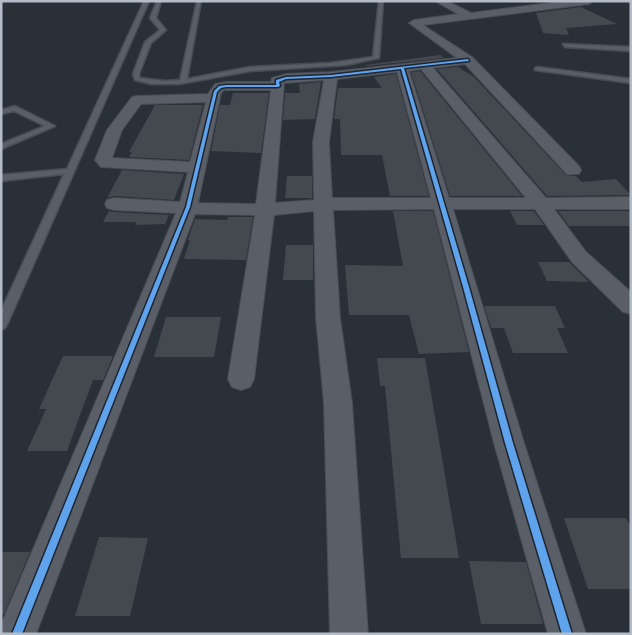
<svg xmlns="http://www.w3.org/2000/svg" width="632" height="635" viewBox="0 0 632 635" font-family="Overpass,sans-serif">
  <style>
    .building { fill: #444950 }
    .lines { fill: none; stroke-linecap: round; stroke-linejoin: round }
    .service-casing { stroke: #484c53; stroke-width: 3 }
    .minor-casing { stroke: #484c53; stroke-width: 2 }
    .service { fill: #5a5e66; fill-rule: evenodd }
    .minor { fill: #5a5e66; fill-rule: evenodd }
    .cycleway-casing { stroke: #1d2633; stroke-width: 3 }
    .cycleway { fill: #60a3ed; fill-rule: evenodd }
  </style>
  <rect width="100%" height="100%" fill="#2a3038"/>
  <!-- building -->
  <g class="building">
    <polygon points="581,7 617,24 566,28 569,35 543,33 536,13"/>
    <polygon points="440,55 444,58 366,66 365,65"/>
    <polygon points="458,67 474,77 566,175 576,176 582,182 616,179 631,195 547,196 437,69"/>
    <polygon points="420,71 522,196 450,196 411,72"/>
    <polygon points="396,74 429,196 390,196 382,155 341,155 340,119 334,119 338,88 382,88 374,77"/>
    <polygon points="321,82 315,119 283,120 285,93 300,93 299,84"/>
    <polygon points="233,93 269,93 261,153 211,151 220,105 230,105"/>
    <polygon points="155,105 203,105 189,160 129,157 132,152 129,152"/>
    <polygon points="122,170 184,174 174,200 114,196 107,198"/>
    <polygon points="287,176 312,176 312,198 285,198"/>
    <polygon points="109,211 114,212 169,215 165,224 135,225 136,222 103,222"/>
    <polygon points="393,211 433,211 469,352 419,354 409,315 349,315 345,265 403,266"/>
    <polygon points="510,211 534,211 544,225 517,225"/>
    <polygon points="558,211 631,211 631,226 569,226"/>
    <polygon points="228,217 253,217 246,260 184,259 190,240 188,240 195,219 227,220"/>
    <polygon points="286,245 313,245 313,280 283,280"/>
    <polygon points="538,262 569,262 589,282 547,281"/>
    <polygon points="484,306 555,306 565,328 557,328 568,353 513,353 504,328 491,328"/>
    <polygon points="166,317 221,317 214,357 154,357"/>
    <polygon points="63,356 113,356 103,380 93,380 67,451 27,451 46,409 39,409"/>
    <polygon points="377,358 425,358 459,558 401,558 385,386 380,386"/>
    <polygon points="564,518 626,518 631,528 631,589 588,589"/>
    <polygon points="99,537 148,538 130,616 75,616"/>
    <polygon points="1,552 30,552 4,614 1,614"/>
    <polygon points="469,561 526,562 543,624 481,624"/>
  </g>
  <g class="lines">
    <!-- service casing -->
    <g class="service-casing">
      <g id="service">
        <polygon points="144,1 149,1 7,325 5,328 1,330 1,311 64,174 1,181 1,175 67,169"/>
        <polygon points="157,1 161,1 156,18 166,30 151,43 139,74 140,78 165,81 180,80 197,1 201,1 187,79 250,67 330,63 373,57 379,1 383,1 379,58 346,65 250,71 179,84 151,84 135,80 133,74 145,42 160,30 150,18"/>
        <polygon points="563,44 631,47 631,51 565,47"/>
        <polygon points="537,67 631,79 631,83 535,70 535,68"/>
        <polygon points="15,106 55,126 1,149 1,144 45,126 14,111 1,114 1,110"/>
      </g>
    </g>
    <!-- minor casing -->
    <g class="minor-casing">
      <path id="minor" d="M435,1H447L471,13L565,1H593L589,4L423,25L472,57L579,166L581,170L579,174H567L465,64L433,68L546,198L631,197V209H554L586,252L631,292V314L623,312L572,262L535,209H453L524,443L586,634H548L494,443L434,209L333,210L340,318L352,403L368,634H330L324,403L316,318L314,211L274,215L254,379L250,387L241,390L232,387L228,379L255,215L195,214L36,634H1L3,620L176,213L114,210L107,208L105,204L107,200L114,198L180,202L188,172L101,167L95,160L107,130L132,97L137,96L208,94L215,84L226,82H271L272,78L286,74L331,72L457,58L409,23L414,20L458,14ZM421,69L526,198H449L409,71ZM397,72L431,198H332L329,142L337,79ZM324,80L313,142L314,200L275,203L284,83ZM224,90H271L256,204L198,203L221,93ZM206,102L190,162L112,158L122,130L141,104Z"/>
    </g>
    <!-- service -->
    <use href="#service" class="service"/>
    <!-- minor -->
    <use href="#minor" class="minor"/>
    <!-- cycleway casing -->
    <g class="cycleway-casing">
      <polygon id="cycleway" points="468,59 469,61 404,68 469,287 513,443 572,634 562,634 505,443 463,287 401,69 331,77 286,79 279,82 280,86 278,87 226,87 221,88 217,92 190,207 22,634 12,634 186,207 214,91 219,86 226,85 276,85 276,80 286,77 331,75"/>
    </g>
    <!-- cycleway -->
    <use href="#cycleway" class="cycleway"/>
  </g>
  <!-- border -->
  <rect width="632" height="635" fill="none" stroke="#b4bcc9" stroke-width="5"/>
</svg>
